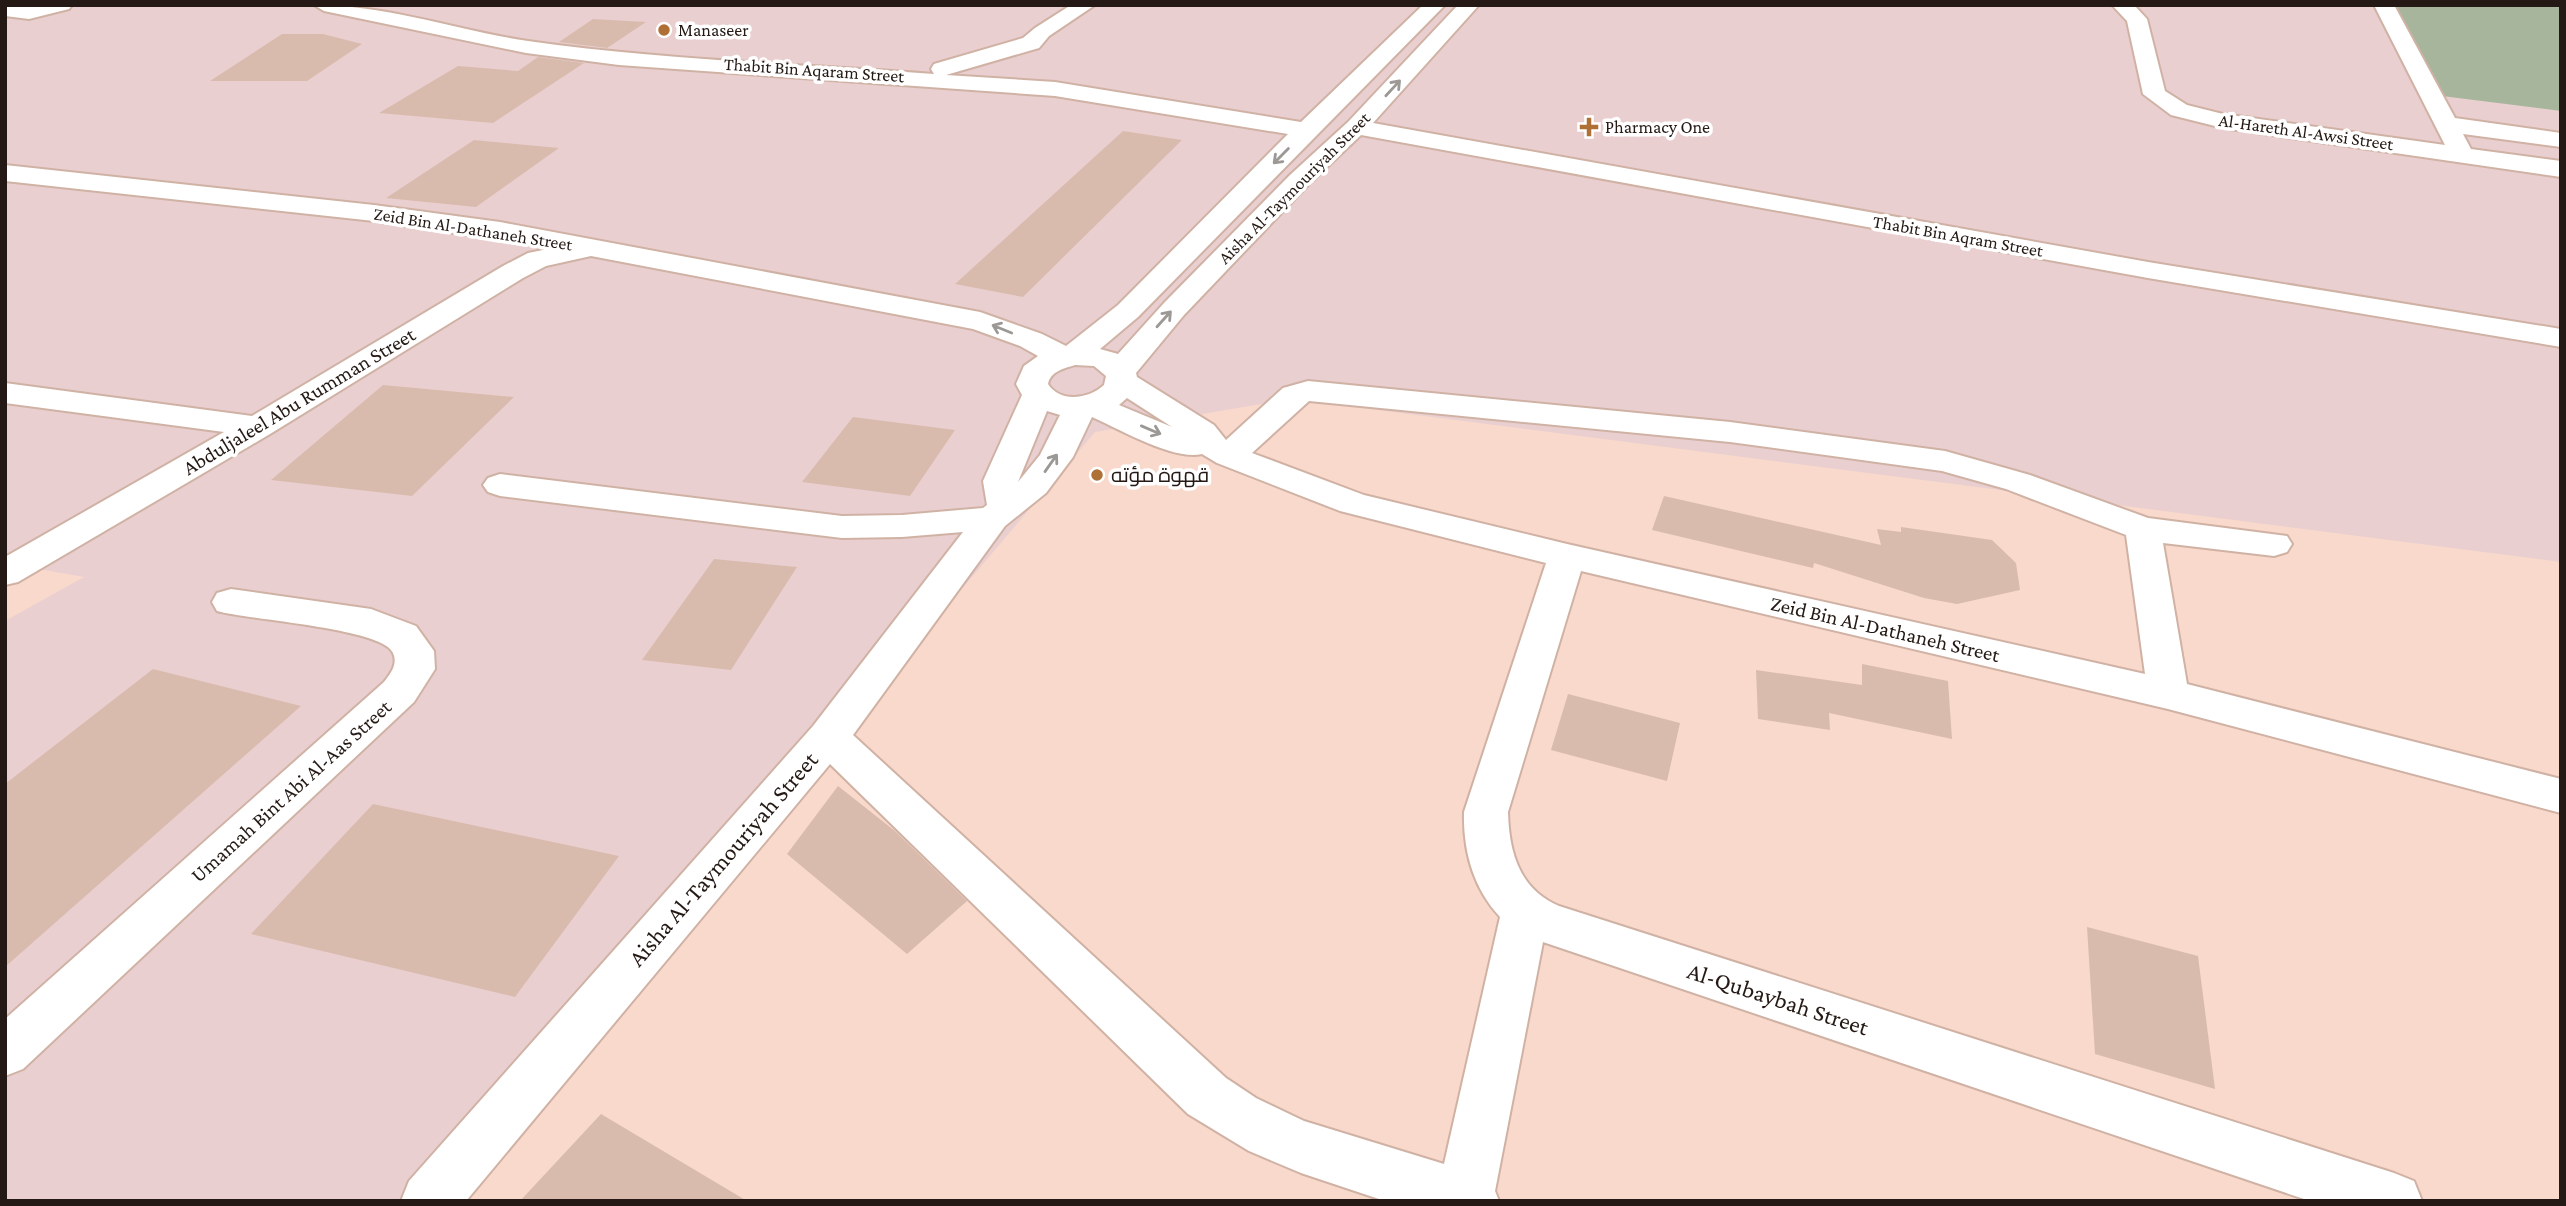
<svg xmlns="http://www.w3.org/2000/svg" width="2566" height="1206" viewBox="0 0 2566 1206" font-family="'Crimson Pro',Cairo,serif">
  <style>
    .industrial { fill: #eacfd0 }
    .green { fill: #a7b59d }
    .building { fill: #d9bbae }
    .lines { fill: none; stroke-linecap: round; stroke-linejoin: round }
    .minor-casing { stroke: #d0b2a5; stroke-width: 4 }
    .minor { fill: #fff; fill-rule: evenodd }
    .oneway { stroke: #9c9895 }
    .poi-dot { fill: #ae7035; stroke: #fff; stroke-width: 2.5 }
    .labels { text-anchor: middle; stroke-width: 7; stroke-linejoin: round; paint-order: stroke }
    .far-poi-label { font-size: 18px; fill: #241914; stroke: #fff; text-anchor: start }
    .far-street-label { font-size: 18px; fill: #241914; stroke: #fff }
    .street-label { font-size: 21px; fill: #241914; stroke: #fff }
    .poi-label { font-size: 21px; fill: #241914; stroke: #fff; text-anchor: start }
    .near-street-label { font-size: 24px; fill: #241914; stroke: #fff }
  </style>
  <rect width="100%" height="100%" fill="#f8d9cb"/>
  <!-- industrial -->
  <polygon class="industrial" points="5,5 2561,5 2561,562 1292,399 1095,432 442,1201 5,1201 5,621 84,577 5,563"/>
  <!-- green -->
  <polygon class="green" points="2393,5 2561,5 2561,111 2442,96"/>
  <!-- building -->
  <g class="building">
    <polygon points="593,19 646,22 607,48 559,42"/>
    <polygon points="282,34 323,34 362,44 307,81 210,81"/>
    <polygon points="538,57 584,63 493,123 379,113 458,66 518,71"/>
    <polygon points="1123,131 1182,140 1023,297 955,284"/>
    <polygon points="474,140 559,148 476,207 386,198"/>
    <polygon points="383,385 514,397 412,496 271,480"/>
    <polygon points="853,417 955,430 910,496 802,482"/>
    <polygon points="1664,496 1881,545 1877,529 1901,532 1901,527 1992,540 2016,563 2020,590 1957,604 1924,598 1814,563 1813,568 1652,530"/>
    <polygon points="714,559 797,567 731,670 642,660"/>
    <polygon points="1862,664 1948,681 1952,739 1829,713 1830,730 1758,719 1756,670 1862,685"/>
    <polygon points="153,669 301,706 5,967 5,784"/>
    <polygon points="1568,694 1680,723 1667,781 1551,750"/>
    <polygon points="838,786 895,831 967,901 907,954 787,854"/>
    <polygon points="373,804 619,856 515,997 251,934"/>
    <polygon points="2087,927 2198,956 2215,1089 2095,1054"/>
    <polygon points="601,1114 747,1201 520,1201"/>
  </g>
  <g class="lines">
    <!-- minor casing -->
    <g class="minor-casing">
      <g id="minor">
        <polygon points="5,5 72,5 69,9 29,19 5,16"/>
        <path d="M314,5C388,5 455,30 528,41C662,60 799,64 934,74L931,69L934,64L1023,38L1035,28L1071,5H1095L1049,36L1039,48L946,75L1055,82L1301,122L1423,5H1445L1138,317L1100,349L1118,354L1164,303L1290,175L1348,122L1458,5H1479L1373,123L2148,262L2561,329V347L2148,278L1361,135L1308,185L1184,315L1136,373L1137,377L1214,425L1226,440L1283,388L1308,381L1730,422L1945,451L2030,475L2148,518L2287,536L2292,544L2287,552L2274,556L2163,543L2187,684L2561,779V813L2168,709L1581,571L1508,812C1509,852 1519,889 1559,906L2394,1173L2414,1181L2422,1201H2310L1543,942L1495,1191L1499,1201H1385L1301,1173L1249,1151L1188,1114L830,764L466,1201H401L409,1181L813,726L963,532L902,537L842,538L500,496L488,492L483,485L488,478L500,474L842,516L902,515L983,508L987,505L983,481L1022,395L1016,384L1024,366L1038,356L1020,346L973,329L591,256L546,266L523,278L270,434L18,582L5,585V557L224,432L5,403V383L252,416L503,266L528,253L553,248L374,221L5,181V165L374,205L500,222L980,312L1042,334L1066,346L1118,305L1288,134L1055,96L619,65L526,53L324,11ZM1075,365L1094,366L1106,376L1104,385C1089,399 1060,403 1048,384C1051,371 1063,369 1075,365ZM1127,398L1172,427L1119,405ZM1309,401L1730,442L1942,471L2006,489L2126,535L2145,674L1567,544L1364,495L1252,453ZM1047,411L1060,415L1040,455L1018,482ZM1092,417C1119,429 1174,461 1202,454L1217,463L1340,511L1546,563L1464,812C1463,850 1473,888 1500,917L1444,1164L1304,1121L1256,1098L1226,1078L853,735L1005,526L1046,493L1073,457Z"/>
        <polygon points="2112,5 2134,5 2147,19 2165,91 2187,105 2223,114 2445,145 2374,5 2394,5 2455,118 2561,133 2561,147 2463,134 2471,149 2561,161 2561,177 2223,128 2171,115 2143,94 2127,21"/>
        <path d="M231,589L371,609L416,626L434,651L435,669L414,702L23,1069L5,1076V1019L384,682C391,673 398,664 393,653C383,628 248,620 217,611L212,602L217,593Z"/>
      </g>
    </g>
    <!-- minor -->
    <use href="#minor" class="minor"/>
  </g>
  <!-- one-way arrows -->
  <defs><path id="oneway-shaft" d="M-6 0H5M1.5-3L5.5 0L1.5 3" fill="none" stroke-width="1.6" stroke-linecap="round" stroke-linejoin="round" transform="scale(1.75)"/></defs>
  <g class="oneway">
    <use href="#oneway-shaft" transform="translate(1393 88) rotate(-47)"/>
    <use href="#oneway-shaft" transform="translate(1281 156) rotate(135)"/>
    <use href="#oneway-shaft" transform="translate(1164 319) rotate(-48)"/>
    <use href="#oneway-shaft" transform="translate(1002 329) rotate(-158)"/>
    <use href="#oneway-shaft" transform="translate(1151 430) rotate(23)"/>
    <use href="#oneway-shaft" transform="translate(1051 463) rotate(-55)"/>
  </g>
  <!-- markers -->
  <g class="poi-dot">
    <circle cx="664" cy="30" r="7"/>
    <path d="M1585.5 116.5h7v7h7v7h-7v7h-7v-7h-7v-7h7z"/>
    <circle cx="1097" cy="475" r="7"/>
  </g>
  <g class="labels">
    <!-- far-poi labels -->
    <g class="far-poi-label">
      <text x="678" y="36">Manaseer</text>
      <text x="1605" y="133">Pharmacy One</text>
    </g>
    <!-- far-street labels -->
    <g class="far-street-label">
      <text transform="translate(814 70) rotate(4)" y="6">Thabit Bin Aqaram Street</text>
      <text transform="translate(2306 132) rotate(8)" y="6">Al-Hareth Al-Awsi Street</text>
      <text transform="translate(1294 188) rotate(-45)" y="6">Aisha Al-Taymouriyah Street</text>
      <text transform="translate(473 229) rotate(9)" y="6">Zeid Bin Al-Dathaneh Street</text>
      <text transform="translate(1958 236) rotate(10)" y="6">Thabit Bin Aqram Street</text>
    </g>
    <!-- street labels -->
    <g class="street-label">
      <text transform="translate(299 401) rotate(-31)" y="7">Abduljaleel Abu Rumman Street</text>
      <text transform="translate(1885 629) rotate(13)" y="7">Zeid Bin Al-Dathaneh Street</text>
      <text transform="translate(291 791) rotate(-42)" y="7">Umamah Bint Abi Al-Aas Street</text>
    </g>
    <!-- poi labels -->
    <g class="poi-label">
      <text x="1111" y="482">قهوة مؤته</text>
    </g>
    <!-- near-street labels -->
    <g class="near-street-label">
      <text transform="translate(723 859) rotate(-49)" y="8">Aisha Al-Taymouriyah Street</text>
      <text transform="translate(1778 999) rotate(18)" y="8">Al-Qubaybah Street</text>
    </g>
  </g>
  <!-- border -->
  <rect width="2566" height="1206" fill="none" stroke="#241914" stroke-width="14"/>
</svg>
